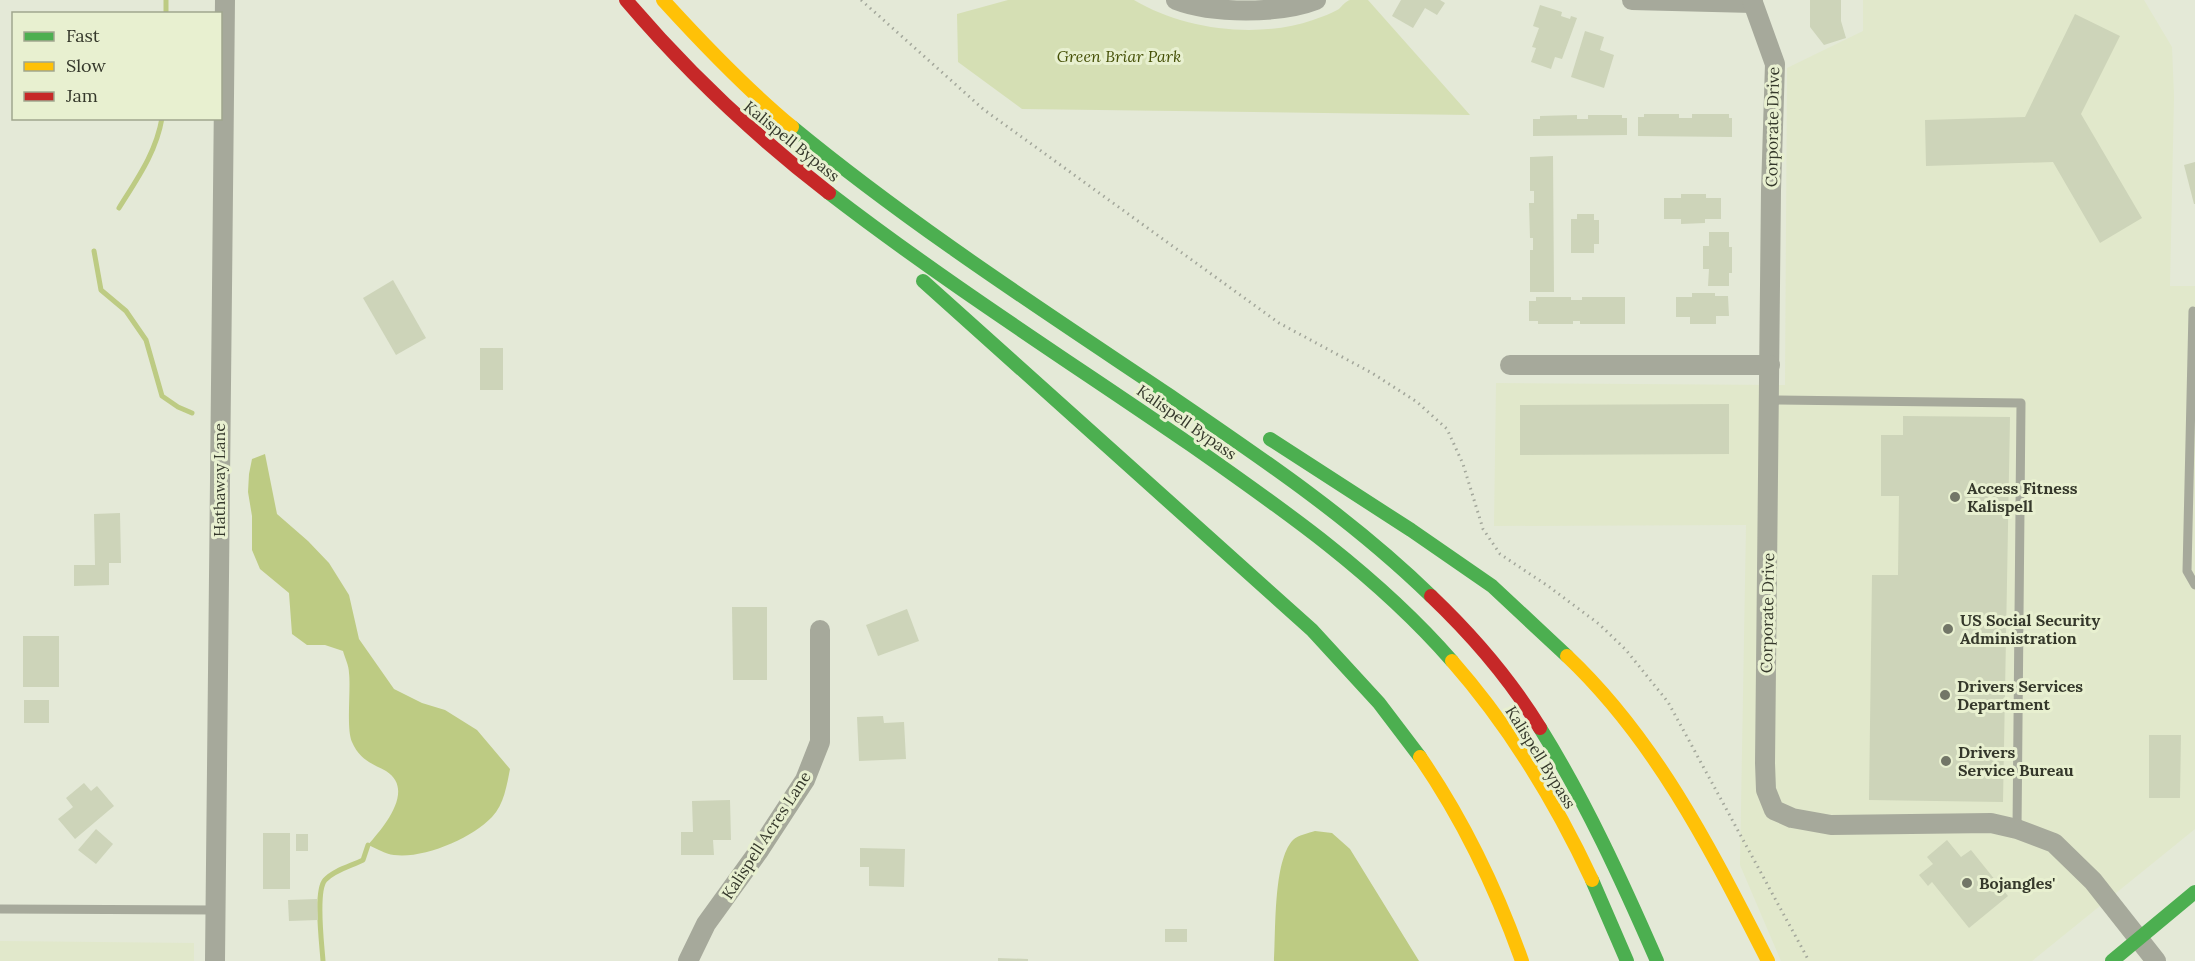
<svg xmlns="http://www.w3.org/2000/svg" width="2195" height="961" viewBox="0 0 2195 961" font-family="Lora,serif">
  <style>
    .built { fill: #e1e8cb }
    .green { fill: #d5dfb4 }
    .water { fill: #bdcb83 }
    .lines { fill: none; stroke-linecap: round; stroke-linejoin: round }
    .stream { stroke: #bdcb83; stroke-width: 5 }
    .building { fill: #cdd4b9 }
    .path { stroke: #a3a79b; stroke-width: 3; stroke-dasharray: 1.5 4.5; stroke-linecap: butt }
    .lane { stroke: #a6a99b; stroke-width: 9 }
    .street { stroke: #a6a99b; stroke-width: 20 }
    .fast { stroke: #4caf50; stroke-width: 14 }
    .slow { stroke: #ffc107; stroke-width: 14 }
    .jam { stroke: #c62828; stroke-width: 14 }
    .poi-dot { fill: #727667; stroke: #e8f0d0; stroke-width: 2 }
    .labels { text-anchor: middle; stroke-width: 6; stroke-linejoin: round; paint-order: stroke }
    .park-label { font-size: 16px; font-style: italic; fill: #455006; stroke: #e8f0d0 }
    .street-label { font-size: 16px; fill: #35382b; stroke: #e8f0d0 }
    .poi-label { font-size: 16px; font-weight: bold; fill: #35382b; stroke: #e8f0d0; text-anchor: start }
  </style>
  <rect width="100%" height="100%" fill="#e4e9d7"/>
  <!-- built -->
  <g class="built">
    <polygon points="1863,0 2144,0 2172,47 2174,96 2170,286 2195,286 2195,829 2032,961 1781,961 1740,865 1746,525 1494,526 1496,383 1785,385 1787,68 1863,31"/>
    <polygon points="0,941 194,943 194,961 0,961"/>
  </g>
  <!-- green -->
  <path class="green" d="M1008,0H1134C1184,30 1258,39 1313,20C1322,17 1332,13 1339,9C1342,6 1346,1 1350,0C1355,0 1363,0 1368,0L1470,115L1022,109L958,62L957,14Z"/>
  <!-- water -->
  <g class="water">
    <path d="M265,454L277,514L308,541L329,563L349,595L359,639L394,689L422,703L445,710L477,730L510,769C507,784 504,805 492,817C472,838 424,859 394,855C385,854 376,848 368,845C383,828 416,790 386,771C371,763 360,760 352,742C346,729 351,689 349,673C349,666 345,658 343,651L325,645H307L292,634L289,593L260,569L252,550V516L248,492L249,474L252,459Z"/>
    <path d="M1315,831L1332,833L1350,849L1419,961H1274C1276,931 1273,861 1293,840C1298,835 1309,833 1315,831Z"/>
  </g>
  <g class="lines">
    <!-- stream -->
    <g class="stream">
      <polyline points="166,0 166,14"/>
      <path d="M119,208C137,179 156,153 162,118"/>
      <polyline points="94,251 101,290 126,311 146,340 162,396 178,407 192,413"/>
      <path d="M323,961C322,945 315,891 325,880C334,870 351,866 363,860L368,845"/>
    </g>
  </g>
  <!-- building -->
  <g class="building">
    <polygon points="1401,0 1440,0 1445,3 1437,15 1425,8 1413,28 1392,16"/>
    <polygon points="1810,0 1841,0 1841,21 1846,38 1824,45 1810,27"/>
    <polygon points="1540,5 1562,12 1561,16 1570,19 1571,16 1577,18 1562,59 1555,57 1551,69 1531,62 1536,48 1532,47 1539,28 1533,26"/>
    <polygon points="2075,14 2120,36 2081,114 2142,218 2100,243 2053,162 1926,166 1925,120 2025,117"/>
    <polygon points="1585,31 1604,37 1600,50 1614,55 1604,88 1571,77"/>
    <polygon points="1644,114 1679,114 1679,118 1692,118 1692,114 1729,114 1729,118 1732,118 1732,137 1638,136 1638,117 1644,117"/>
    <polygon points="1577,115 1577,119 1588,119 1588,115 1622,115 1622,118 1627,118 1627,135 1533,136 1533,119 1540,119 1540,116"/>
    <polygon points="1553,156 1554,292 1530,292 1530,250 1533,250 1533,238 1530,238 1529,203 1534,203 1534,191 1530,191 1530,157"/>
    <polygon points="2195,162 2195,204 2194,204 2184,165"/>
    <polygon points="1681,194 1706,194 1706,198 1721,198 1721,219 1705,219 1705,223 1681,224 1681,219 1664,219 1664,198 1681,198"/>
    <polygon points="1577,214 1594,214 1594,220 1599,220 1599,244 1594,244 1594,253 1571,253 1571,219 1577,219"/>
    <polygon points="1709,232 1729,232 1729,247 1732,247 1732,273 1729,273 1729,286 1708,286 1709,269 1703,269 1703,246 1709,246"/>
    <polygon points="393,280 426,338 396,355 363,298"/>
    <polygon points="1692,293 1715,293 1715,296 1728,296 1729,316 1716,316 1716,324 1690,324 1690,317 1676,317 1676,297 1692,297"/>
    <polygon points="1536,297 1571,297 1571,300 1582,300 1582,297 1625,297 1625,324 1580,324 1580,321 1573,321 1573,324 1538,324 1538,321 1529,321 1529,301 1536,301"/>
    <rect x="480" y="348" width="23" height="42"/>
    <polygon points="1729,404 1729,454 1520,455 1520,405"/>
    <polygon points="1903,416 2010,417 2003,802 1869,800 1872,575 1898,575 1899,496 1881,496 1881,435 1903,435"/>
    <polygon points="120,513 121,563 109,563 109,585 74,586 74,565 95,565 94,514"/>
    <polygon points="732,607 767,607 767,680 733,680"/>
    <polygon points="907,609 919,641 878,656 866,625"/>
    <rect x="23" y="636" width="36" height="51"/>
    <rect x="24" y="700" width="25" height="23"/>
    <polygon points="883,716 884,723 904,722 906,759 859,761 857,717"/>
    <polygon points="2149,735 2181,735 2180,798 2149,798"/>
    <polygon points="84,783 91,791 97,786 114,806 75,839 58,819 73,807 66,798"/>
    <polygon points="730,800 731,840 713,840 714,855 681,855 681,832 693,832 692,801"/>
    <polygon points="96,829 113,844 96,864 78,850"/>
    <rect x="263" y="833" width="27" height="56"/>
    <rect x="296" y="834" width="12" height="17"/>
    <polygon points="1947,840 1961,857 1971,850 2008,896 1969,928 1932,882 1928,886 1919,875 1933,864 1927,857"/>
    <polygon points="860,848 905,849 904,887 869,886 869,867 860,867"/>
    <polygon points="317,899 318,920 289,921 288,900"/>
    <rect x="1165" y="929" width="22" height="13"/>
    <polygon points="998,958 1028,959 1028,961 998,961"/>
  </g>
  <g class="lines">
    <!-- path -->
    <polyline class="path" points="861,0 983,109 1279,323 1372,373 1417,402 1447,429 1463,464 1483,529 1500,554 1548,586 1599,624 1626,650 1668,702 1809,961"/>
    <!-- lane -->
    <g class="lane">
      <polyline points="2193,311 2187,571 2195,585"/>
      <polyline points="1769,400 2021,403 2017,829"/>
      <polyline points="0,909 215,910"/>
    </g>
    <!-- street -->
    <g class="street">
      <path d="M1176,0C1212,14 1280,14 1316,0"/>
      <polyline points="1632,0 1753,3"/>
      <polyline points="1752,0 1775,64 1771,190 1765,763 1766,790 1774,810 1792,818 1831,825 1991,823 2017,829 2054,843 2093,881 2156,961"/>
      <polyline points="1510,365 1770,365"/>
      <polyline points="215,961 225,0"/>
      <polyline points="688,961 706,924 758,852 805,780 820,742 820,630"/>
    </g>
    <!-- fast -->
    <g class="fast">
      <path d="M792,127C911,225 1041,309 1169,395C1260,457 1352,519 1431,596"/>
      <path d="M829,193C946,283 1070,362 1191,445C1284,510 1377,575 1452,661"/>
      <polyline points="923,281 1312,630 1379,703 1420,757"/>
      <polyline points="1270,439 1411,530 1492,586 1567,656"/>
      <path d="M1540,728C1586,802 1622,881 1657,961"/>
      <polyline points="1592,880 1627,961"/>
      <polyline points="2112,961 2195,892"/>
    </g>
    <!-- slow -->
    <g class="slow">
      <path d="M663,0C704,45 745,88 792,127"/>
      <path d="M1567,656C1657,741 1712,852 1768,961"/>
      <path d="M1452,661C1510,727 1555,801 1592,880"/>
      <path d="M1420,757C1464,821 1496,888 1522,961"/>
    </g>
    <!-- jam -->
    <g class="jam">
      <path d="M626,0C688,73 754,135 829,193"/>
      <path d="M1431,596C1472,635 1510,679 1540,728"/>
    </g>
  </g>
  <!-- markers -->
  <g class="poi-dot">
    <circle cx="1955" cy="497" r="6"/>
    <circle cx="1948" cy="629" r="6"/>
    <circle cx="1945" cy="695" r="6"/>
    <circle cx="1946" cy="761" r="6"/>
    <circle cx="1967" cy="883" r="6"/>
  </g>
  <g class="labels">
    <!-- park labels -->
    <g class="park-label">
      <text x="1119" y="62">Green Briar Park</text>
    </g>
    <!-- street labels -->
    <g class="street-label">
      <text transform="translate(1772 127) rotate(-89)" y="6">Corporate Drive</text>
      <text transform="translate(792 141) rotate(39)" y="6">Kalispell Bypass</text>
      <text transform="translate(1187 422) rotate(35)" y="6">Kalispell Bypass</text>
      <text transform="translate(219 480) rotate(-90)" y="6">Hathaway Lane</text>
      <text transform="translate(1767 613) rotate(-89)" y="6">Corporate Drive</text>
      <text transform="translate(1541 757) rotate(58)" y="6">Kalispell Bypass</text>
      <text transform="translate(766 835) rotate(-57)" y="6">Kalispell Acres Lane</text>
    </g>
    <!-- poi labels -->
    <g class="poi-label">
      <text x="1967" y="494">Access Fitness<tspan x="1967" dy="18">Kalispell</tspan></text>
      <text x="1960" y="626">US Social Security<tspan x="1960" dy="18">Administration</tspan></text>
      <text x="1957" y="692">Drivers Services<tspan x="1957" dy="18">Department</tspan></text>
      <text x="1958" y="758">Drivers<tspan x="1958" dy="18">Service Bureau</tspan></text>
      <text x="1979" y="889">Bojangles'</text>
    </g>
  </g>
  <!-- legend -->
  <rect x="12" y="12" width="210" height="108" fill="#e8f0d0" stroke="#a0a68e" stroke-width="1.5"/>
  <rect x="24" y="32" width="30" height="9" fill="#4caf50" stroke="#a0a68e" stroke-width="1.5"/>
  <text x="66" y="42" font-size="18" fill="#35382b">Fast</text>
  <rect x="24" y="62" width="30" height="9" fill="#ffc107" stroke="#a0a68e" stroke-width="1.5"/>
  <text x="66" y="72" font-size="18" fill="#35382b">Slow</text>
  <rect x="24" y="92" width="30" height="9" fill="#c62828" stroke="#a0a68e" stroke-width="1.5"/>
  <text x="66" y="102" font-size="18" fill="#35382b">Jam</text>
</svg>
